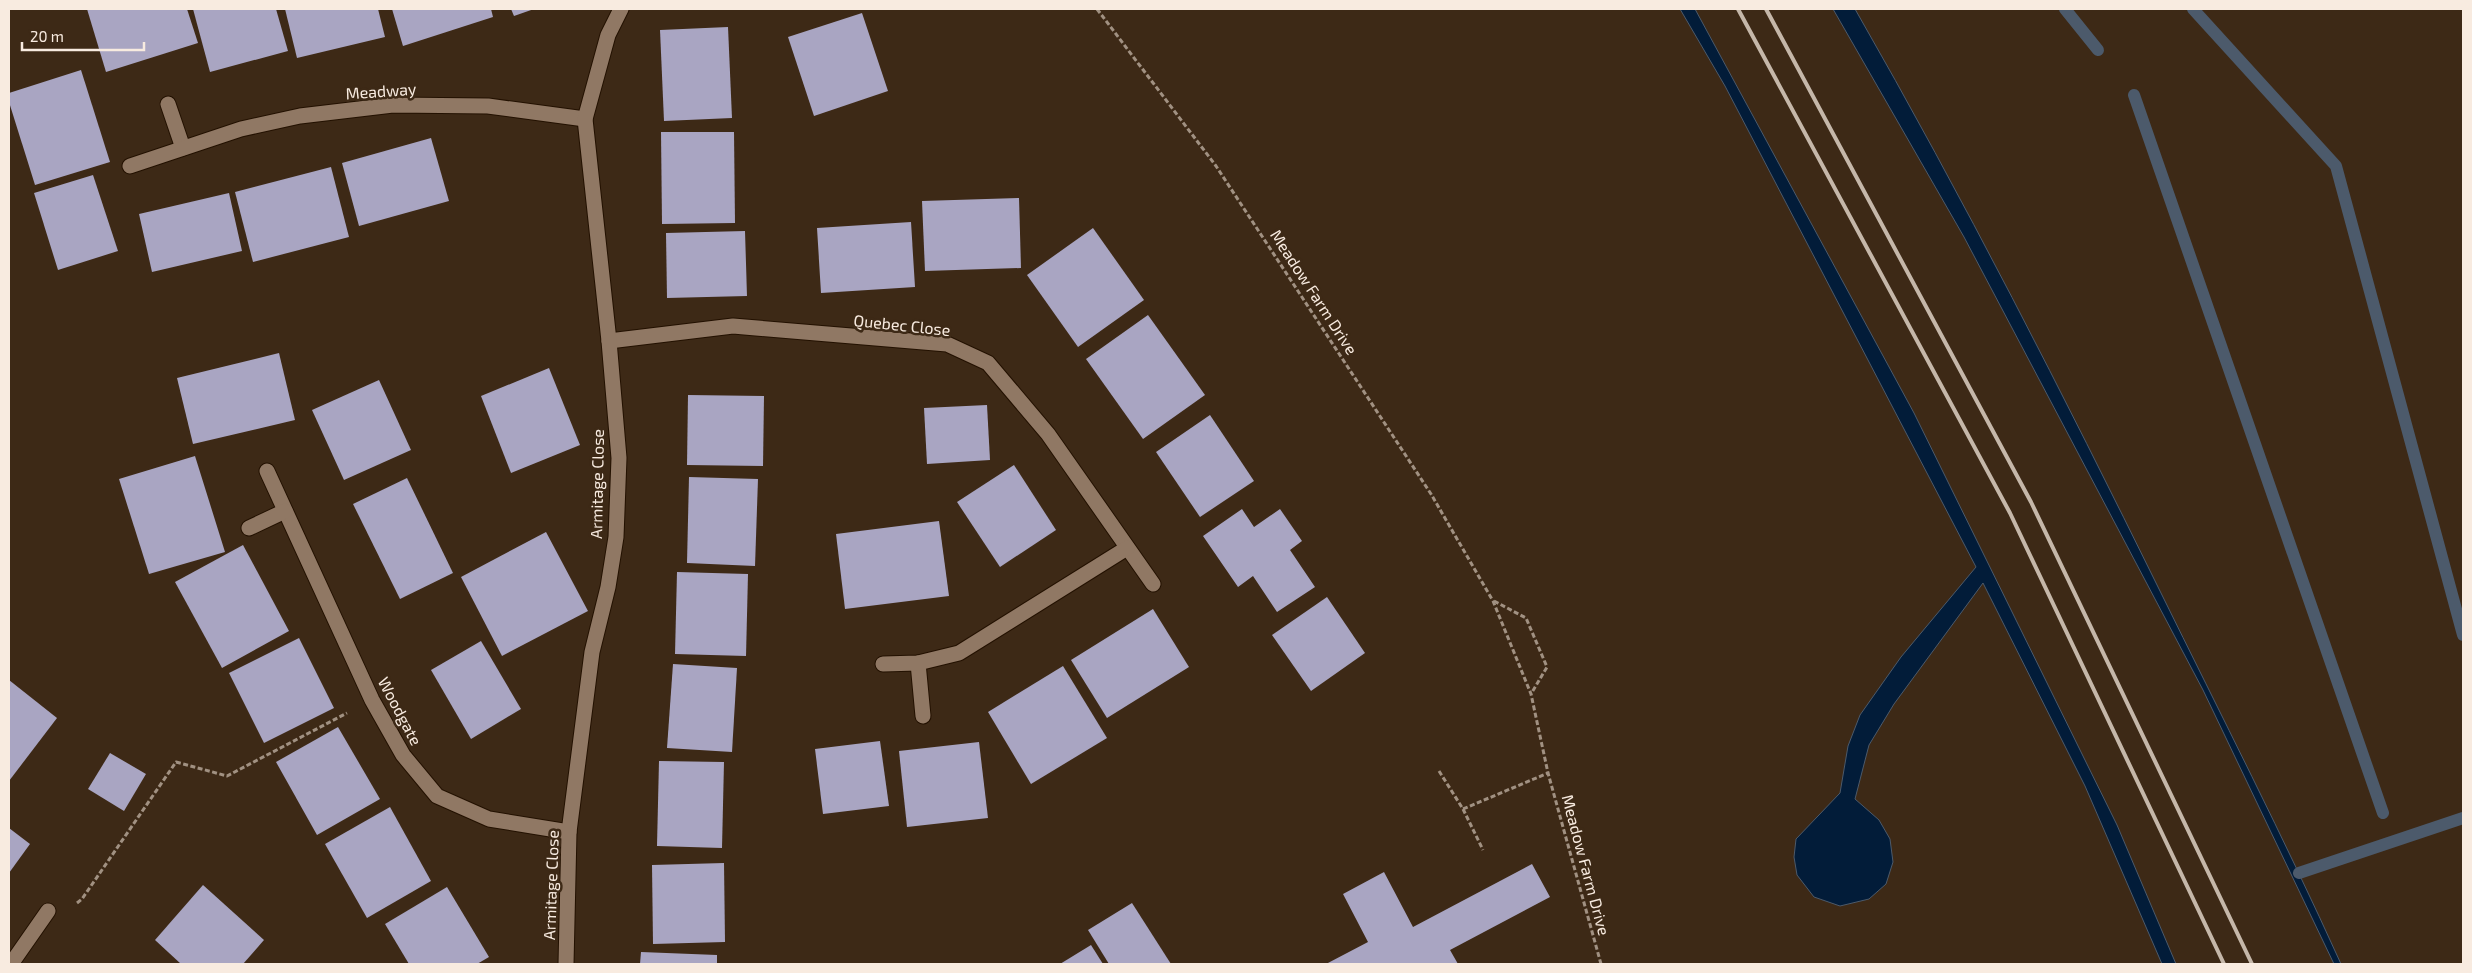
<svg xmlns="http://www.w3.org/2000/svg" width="2472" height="973" viewBox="0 0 2472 973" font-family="'Exo 2',sans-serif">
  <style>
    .water { fill: #021c39; stroke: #4c5a6b }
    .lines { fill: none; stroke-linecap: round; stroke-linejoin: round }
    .stream { stroke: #4c5a6b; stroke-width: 12 }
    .building { fill: #a9a5c2 }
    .street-casing { stroke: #231101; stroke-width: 17 }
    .path { stroke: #a19182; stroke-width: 3; stroke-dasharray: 5 2.5; stroke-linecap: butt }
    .street { stroke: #907864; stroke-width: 15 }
    .rail { stroke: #c5b7a9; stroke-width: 4 }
    .labels { text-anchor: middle; stroke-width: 5; stroke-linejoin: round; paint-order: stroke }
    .street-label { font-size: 16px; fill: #f8ebe0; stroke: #3d2916 }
  </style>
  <rect width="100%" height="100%" fill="#3d2916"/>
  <!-- water -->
  <g class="water">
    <polygon points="1680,9 1695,9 1914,413 2117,825 2176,964 2162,964 2085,786 1983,583 1894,704 1869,745 1855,799 1879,820 1890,839 1893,862 1886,884 1869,899 1840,906 1814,897 1797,875 1794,857 1796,839 1840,793 1848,746 1860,715 1901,657 1976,567 1725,86"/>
    <path d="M1833,9H1855C1964,199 2063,394 2160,591C2221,715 2284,838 2341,964H2334L2203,690L1964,237Z"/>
  </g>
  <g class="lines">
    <!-- stream -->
    <g class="stream">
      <polyline points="2065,9 2098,50"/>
      <polyline points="2193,9 2336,166 2463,635"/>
      <polyline points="2134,95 2383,813"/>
      <polyline points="2299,873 2463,818"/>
    </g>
  </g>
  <!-- building -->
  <g class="building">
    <polygon points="87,9 187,9 198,43 106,72"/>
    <polygon points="193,9 276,9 288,51 210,72"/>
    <polygon points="285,9 378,9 385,37 297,58"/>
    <polygon points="392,9 491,9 493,17 403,46"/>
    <polygon points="511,9 534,9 514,16"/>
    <polygon points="862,13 888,91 814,116 788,37"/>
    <polygon points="728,27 732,118 664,121 660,30"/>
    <polygon points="81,70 110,162 35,185 9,102 9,93"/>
    <polygon points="661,132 734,132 735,223 662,224"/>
    <polygon points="431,138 449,201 359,226 342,163"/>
    <polygon points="331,167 349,237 253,262 235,192"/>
    <polygon points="93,175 118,251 58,270 34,193"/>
    <polygon points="229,193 242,251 152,272 139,214"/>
    <polygon points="1019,198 1021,268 925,271 922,201"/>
    <polygon points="911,222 915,287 821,293 817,228"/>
    <polygon points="1093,228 1144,300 1078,347 1027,275"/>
    <polygon points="745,231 747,296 667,298 666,233"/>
    <polygon points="1148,315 1205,395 1143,439 1086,359"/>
    <polygon points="279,353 295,420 193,444 177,378"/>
    <polygon points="549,368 580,445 511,473 481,396"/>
    <polygon points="379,380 411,450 344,480 312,410"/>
    <polygon points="688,395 764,396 763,466 687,465"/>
    <polygon points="987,405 990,460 927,464 924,408"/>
    <polygon points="1210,415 1254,481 1200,517 1156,452"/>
    <polygon points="195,456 225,552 149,574 119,479"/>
    <polygon points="1014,465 1056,530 1000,567 957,502"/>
    <polygon points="689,477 758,479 755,566 687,563"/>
    <polygon points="407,478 453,573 400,599 353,504"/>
    <polygon points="1242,509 1254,527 1280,509 1302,541 1290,550 1315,587 1277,612 1253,576 1238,587 1203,536"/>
    <polygon points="939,521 949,596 845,609 836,534"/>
    <polygon points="546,532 588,611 502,656 461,577"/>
    <polygon points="243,545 289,631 222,668 175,582"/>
    <polygon points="677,572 748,574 746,656 675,654"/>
    <polygon points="1327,597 1365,653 1311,691 1272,635"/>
    <polygon points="1153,609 1189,667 1107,718 1071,660"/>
    <polygon points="299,638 334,708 264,743 229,673"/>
    <polygon points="481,641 521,709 471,739 431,670"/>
    <polygon points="673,664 737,668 732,752 667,748"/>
    <polygon points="1063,666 1107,738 1031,784 988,712"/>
    <polygon points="9,680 57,718 9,781"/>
    <polygon points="338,727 380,799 317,835 276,762"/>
    <polygon points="880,741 889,806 823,814 815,749"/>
    <polygon points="979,742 988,818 907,827 899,751"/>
    <polygon points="110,753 146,774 124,811 88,789"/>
    <polygon points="659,761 724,762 722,848 657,846"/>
    <polygon points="390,807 431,881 367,918 325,844"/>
    <polygon points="9,828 30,844 9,873"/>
    <polygon points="724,863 725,942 653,944 652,865"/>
    <polygon points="1532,864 1550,897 1450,950 1458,964 1326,964 1368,942 1343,894 1384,872 1413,927"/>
    <polygon points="203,885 264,940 243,964 181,964 155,940"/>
    <polygon points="447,887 489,957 477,964 409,964 385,924"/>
    <polygon points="1132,903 1171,964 1109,964 1088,930"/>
    <polygon points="1091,945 1103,964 1060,964"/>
    <polygon points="641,952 717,955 717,964 640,964"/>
  </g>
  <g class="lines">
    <!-- street casing -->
    <g class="street-casing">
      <g id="street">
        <polyline points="168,104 183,148"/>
        <polyline points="130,166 241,129 300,116 393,105 488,106 585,119"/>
        <polyline points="609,341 733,326 947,344 988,363 1048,434 1153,584"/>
        <polyline points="267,471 372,700 403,755 437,796 489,819 569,832"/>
        <polyline points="249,528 285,511"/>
        <polyline points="918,663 923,716"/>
        <polyline points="883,664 918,663 959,653 1127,548"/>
        <polyline points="11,964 48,911"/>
        <polyline points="566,964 569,832 592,652 608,587 616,537 619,458 609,341 585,119 608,35 621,9"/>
      </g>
    </g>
    <!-- path -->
    <g class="path">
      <polyline points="1097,9 1216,166 1431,494 1493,601 1531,694 1548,773 1601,964"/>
      <polyline points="1494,601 1526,618 1547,667 1531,694"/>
      <polyline points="1439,771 1463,809 1548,773"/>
      <polyline points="1463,809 1483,850"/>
      <polyline points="77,903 82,899 176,762 227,776 347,713"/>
    </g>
    <!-- street -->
    <use href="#street" class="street"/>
    <!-- rail -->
    <g class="rail">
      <polyline points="1738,9 2010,513 2224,964"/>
      <polyline points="1766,9 2031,502 2252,964"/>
    </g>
  </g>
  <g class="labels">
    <!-- street labels -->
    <g class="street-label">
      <text transform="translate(381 91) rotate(-4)" y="6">Meadway</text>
      <text transform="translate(1314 292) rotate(57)" y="6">Meadow Farm Drive</text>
      <text transform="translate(902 325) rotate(6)" y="6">Quebec Close</text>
      <text transform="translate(597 484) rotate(-89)" y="6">Armitage Close</text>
      <text transform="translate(400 711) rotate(62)" y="6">Woodgate</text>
      <text transform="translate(1586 865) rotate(75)" y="6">Meadow Farm Drive</text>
      <text transform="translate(551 885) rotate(-88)" y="6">Armitage Close</text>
    </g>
  </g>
  <!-- border -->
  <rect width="2472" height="973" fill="none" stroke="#f8ebe0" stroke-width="20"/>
  <!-- scale -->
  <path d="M22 42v8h122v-8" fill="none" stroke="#f8ebe0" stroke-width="2.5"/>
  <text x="30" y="42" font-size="15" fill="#f8ebe0" stroke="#3d2916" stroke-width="4" paint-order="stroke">20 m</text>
</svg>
